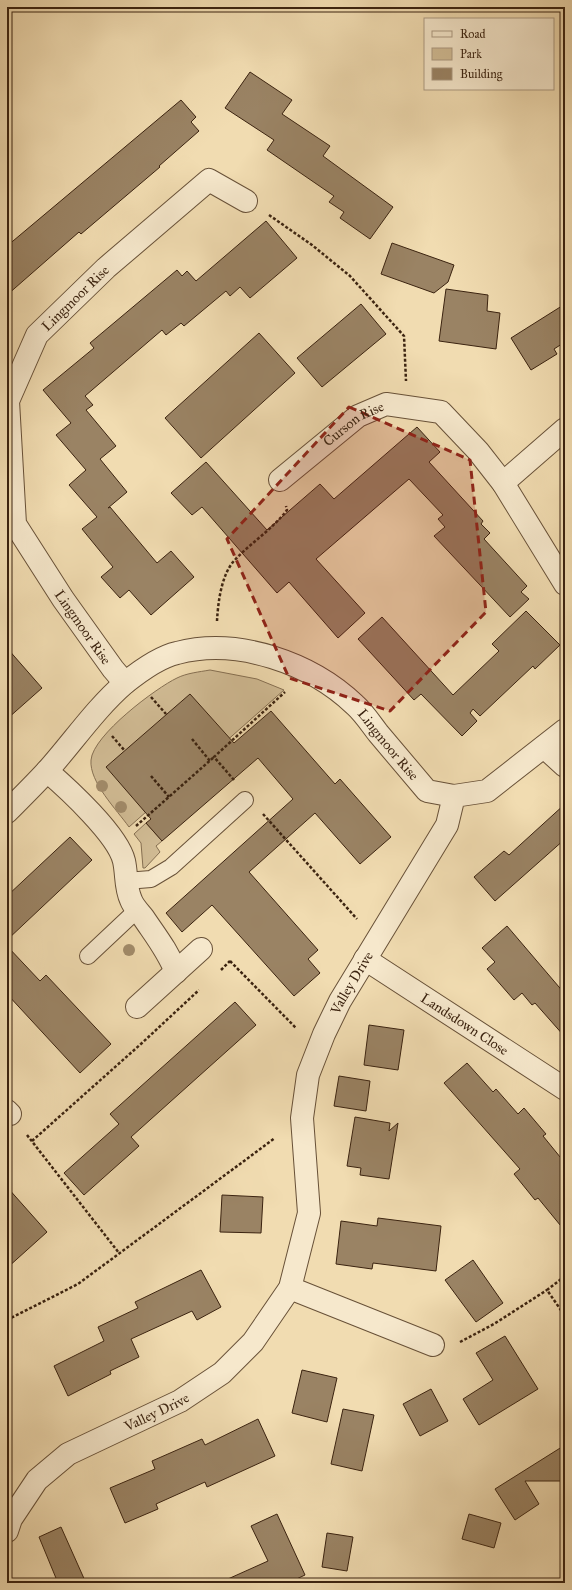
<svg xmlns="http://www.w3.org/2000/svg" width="572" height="1590" viewBox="0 0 572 1590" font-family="'IM FELL Great Primer',serif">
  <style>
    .green { fill: #d2bd96; stroke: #867053 }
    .building { fill: #9a8364; stroke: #3b2310 }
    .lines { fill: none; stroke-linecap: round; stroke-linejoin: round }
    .service-casing { stroke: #685138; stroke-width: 18 }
    .minor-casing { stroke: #685138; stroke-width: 24 }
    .path { stroke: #3b2310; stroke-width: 2.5; stroke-dasharray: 3 2; stroke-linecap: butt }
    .service { stroke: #f6e8cc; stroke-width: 16 }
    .minor { stroke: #f6e8cc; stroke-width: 22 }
    .tree { fill: #a28c6b }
    .marked { fill: #8f2418; fill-opacity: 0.2; stroke: #8f2418; stroke-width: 3; stroke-dasharray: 8 5; stroke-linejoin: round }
    .labels { text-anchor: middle; stroke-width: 3; stroke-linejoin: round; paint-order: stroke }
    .street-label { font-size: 14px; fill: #3b2310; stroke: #f6e8cc }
  </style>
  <rect width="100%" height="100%" fill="#f1dcb1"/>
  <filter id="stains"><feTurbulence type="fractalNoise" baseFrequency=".005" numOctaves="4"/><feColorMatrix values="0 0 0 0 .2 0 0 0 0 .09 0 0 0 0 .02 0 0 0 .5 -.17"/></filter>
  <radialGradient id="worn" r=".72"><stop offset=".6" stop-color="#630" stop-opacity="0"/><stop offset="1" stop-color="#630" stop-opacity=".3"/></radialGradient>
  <!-- green -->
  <g class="green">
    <path d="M210,670L257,679L284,690L129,827C117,810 89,782 91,760C93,735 156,688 177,678C187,673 199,672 210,670Z"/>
    <polygon points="146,823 162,841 156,846 160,852 145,868 143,868 141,843 134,834"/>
  </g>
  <!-- building -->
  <g class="building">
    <polygon points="250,72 292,100 282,114 330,146 323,156 393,207 370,239 340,218 344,212 329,202 334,196 267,150 274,140 225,108"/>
    <polygon points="181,100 196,117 191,122 199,131 159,166 160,167 81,234 79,232 7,295 7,246"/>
    <polygon points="266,221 297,258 250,298 240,287 230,296 226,291 184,326 181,323 166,335 162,330 85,396 93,405 86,410 116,446 100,459 127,492 108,508 110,507 157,563 171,551 194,577 151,615 129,590 120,598 101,577 113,567 82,529 97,517 69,485 86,470 56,435 71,423 43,390 94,348 90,343 177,270 182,276 187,271 196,281"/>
    <polygon points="392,243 454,265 448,282 434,293 381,274"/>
    <polygon points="446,289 488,295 487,311 500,313 496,349 439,341"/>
    <polygon points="361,304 386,334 322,387 297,358"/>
    <polygon points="565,304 565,342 554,349 557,354 531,370 511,338"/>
    <polygon points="259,333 295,373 201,458 165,418"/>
    <polygon points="417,427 440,452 429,462 483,521 481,524 490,533 484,539 527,586 521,592 529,599 510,617 434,536 445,527 438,519 443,515 409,479 316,559 365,613 338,638 289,582 277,593 202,507 192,515 171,493 206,462 267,530 320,484 334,499"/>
    <polygon points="526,611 560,645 535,669 533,666 480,716 473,709 470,713 477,721 462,736 421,694 414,700 358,639 382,617 453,695 499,651 492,644"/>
    <polygon points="7,648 42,688 7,719"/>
    <polygon points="190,694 234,743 271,711 335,784 340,779 391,837 360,864 315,813 249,872 318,950 308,959 320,973 294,996 212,905 182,932 166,913 293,799 258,758 162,841 146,823 151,819 106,767"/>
    <polygon points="565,804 565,839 495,901 474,877 504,851 509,855"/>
    <polygon points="70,837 92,860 7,940 7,896"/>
    <polygon points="507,926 565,994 565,1037 535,1003 532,1005 522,993 514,1000 487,969 495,962 482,948"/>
    <polygon points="7,946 40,981 46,975 111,1044 80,1073 7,994"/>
    <polygon points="235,1002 256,1025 131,1137 139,1146 84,1195 64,1173 119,1124 110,1114"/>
    <polygon points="369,1025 404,1030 398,1070 364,1065"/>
    <polygon points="467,1063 493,1092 496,1089 518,1114 524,1108 546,1134 543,1136 565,1163 565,1231 538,1198 535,1200 514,1174 520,1169 444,1083"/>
    <polygon points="339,1076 370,1081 366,1111 334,1106"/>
    <polygon points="355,1117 390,1123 389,1131 398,1123 389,1179 360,1175 361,1168 347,1166"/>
    <polygon points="7,1187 47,1232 7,1268"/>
    <polygon points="222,1195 263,1197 261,1233 220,1232"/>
    <polygon points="378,1218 441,1226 436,1271 373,1263 372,1269 336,1264 341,1221 377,1226"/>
    <polygon points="473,1260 503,1303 476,1322 445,1280"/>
    <polygon points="201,1270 221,1307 197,1320 192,1311 131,1339 139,1357 110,1371 111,1374 68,1396 54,1366 104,1341 98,1327 138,1308 135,1302"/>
    <polygon points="505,1336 538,1389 479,1425 463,1399 493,1380 476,1353"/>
    <polygon points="302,1370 337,1378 327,1422 292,1413"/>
    <polygon points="431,1389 448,1421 420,1436 403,1404"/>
    <polygon points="343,1409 374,1415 362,1471 331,1464"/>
    <polygon points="258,1419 275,1456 207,1487 205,1482 156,1504 158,1509 125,1523 110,1488 155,1469 152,1461 202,1439 205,1445"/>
    <polygon points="565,1445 565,1481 525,1481 539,1504 515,1520 495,1489"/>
    <polygon points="277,1514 305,1575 288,1583 219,1583 268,1561 251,1526"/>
    <polygon points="469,1514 501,1523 494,1548 462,1539"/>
    <polygon points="61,1527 86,1583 58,1583 39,1537"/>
    <polygon points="327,1533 353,1537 347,1571 322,1567"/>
  </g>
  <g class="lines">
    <!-- service casing -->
    <g class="service-casing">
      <g id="service">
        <polyline points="126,881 151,879 171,867 245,800"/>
        <polyline points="88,956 138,909"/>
      </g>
    </g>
    <!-- minor casing -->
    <g class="minor-casing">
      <g id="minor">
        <path id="s1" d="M280,480L358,416L386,404L441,412L478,451L503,483L565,584"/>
        <polyline points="503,483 565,429"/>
        <path id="s2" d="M125,683L113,669L63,599L15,524L8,401L37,335L106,268L209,180L246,201"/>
        <polyline points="544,747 565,766"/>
        <path d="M47,771C68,789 118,835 124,861C127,874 125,887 131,900C133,906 139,912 143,917C155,935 168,951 176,972"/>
        <path id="s3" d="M7,812C20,799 34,785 47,771C73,742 95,709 125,683C140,671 159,657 177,653C238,637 311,663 355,705C364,713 371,724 378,733C395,753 411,772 427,791L454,796"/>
        <path id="s4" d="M365,959L565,1089"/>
        <polyline points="137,1007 201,949"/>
        <polyline points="7,1111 10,1114"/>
        <polyline points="290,1288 433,1345"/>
        <path id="s5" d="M7,1531L11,1519L37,1480L68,1454L180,1401L222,1373L253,1342L290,1288L309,1213L302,1118L308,1075L324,1034L340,1001L447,825L454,796L487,791L565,730"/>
      </g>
    </g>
    <!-- path -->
    <g class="path">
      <polyline points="269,215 312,245 350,276 404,336 406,381"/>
      <path d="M217,621C218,603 221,577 233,562C250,543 272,530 287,510L286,506"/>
      <polyline points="151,697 166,714"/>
      <polyline points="112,736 125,751"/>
      <polyline points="192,739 210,761"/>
      <polyline points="151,776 169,797"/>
      <polyline points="234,780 214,757 285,692"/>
      <polyline points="263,814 357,919"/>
      <polyline points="136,826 214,757"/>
      <polyline points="230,961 296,1028"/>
      <polyline points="221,970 230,961"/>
      <polyline points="27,1135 119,1253"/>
      <polyline points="32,1141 142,1043 199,990"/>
      <polyline points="565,1276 547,1290 565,1316"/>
      <polyline points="7,1320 78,1284 275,1138"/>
      <polyline points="460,1342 494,1324 547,1290"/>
    </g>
    <!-- service -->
    <use href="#service" class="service"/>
    <!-- minor -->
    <use href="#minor" class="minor"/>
  </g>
  <!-- trees -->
  <g class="tree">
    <circle cx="102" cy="786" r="6"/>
    <circle cx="121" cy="807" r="6"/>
    <circle cx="129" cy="950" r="6"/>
  </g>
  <!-- marked area -->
  <path class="marked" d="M349,407L470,460L486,612L390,711L289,678L227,539Z"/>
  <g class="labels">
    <!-- street labels -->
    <g class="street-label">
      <text dy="5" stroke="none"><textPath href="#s2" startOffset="442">Lingmoor Rise</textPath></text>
      <text dy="5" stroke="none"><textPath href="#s1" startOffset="93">Curson Rise</textPath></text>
      <text transform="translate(83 627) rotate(55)" y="5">Lingmoor Rise</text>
      <text dy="5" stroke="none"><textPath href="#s3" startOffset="480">Lingmoor Rise</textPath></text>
      <text dy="5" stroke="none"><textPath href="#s5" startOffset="702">Valley Drive</textPath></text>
      <text dy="5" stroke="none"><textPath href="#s4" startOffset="119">Landsdown Close</textPath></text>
      <text dy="5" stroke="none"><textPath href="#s5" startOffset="198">Valley Drive</textPath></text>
    </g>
  </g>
  <!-- margin -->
  <rect width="572" height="1590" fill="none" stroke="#f1dcb1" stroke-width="24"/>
  <rect x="8" y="8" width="556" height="1574" fill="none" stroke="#3b2310" stroke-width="2"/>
  <rect x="12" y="12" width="548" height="1566" fill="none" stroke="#3b2310"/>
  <!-- legend -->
  <rect x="424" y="18" width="130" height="72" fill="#f6e8cc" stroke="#ab9981"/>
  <rect x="432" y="31" width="20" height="6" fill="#f6e8cc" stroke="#ab9981"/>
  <text x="460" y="38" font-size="12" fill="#3b2310">Road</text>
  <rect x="432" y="48" width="20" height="12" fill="#d2bd96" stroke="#ab9981"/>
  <text x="460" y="58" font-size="12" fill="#3b2310">Park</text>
  <rect x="432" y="68" width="20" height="12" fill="#9a8364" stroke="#ab9981"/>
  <text x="460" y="78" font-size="12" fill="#3b2310">Building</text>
  <rect width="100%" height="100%" filter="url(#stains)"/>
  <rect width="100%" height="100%" fill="url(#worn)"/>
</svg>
